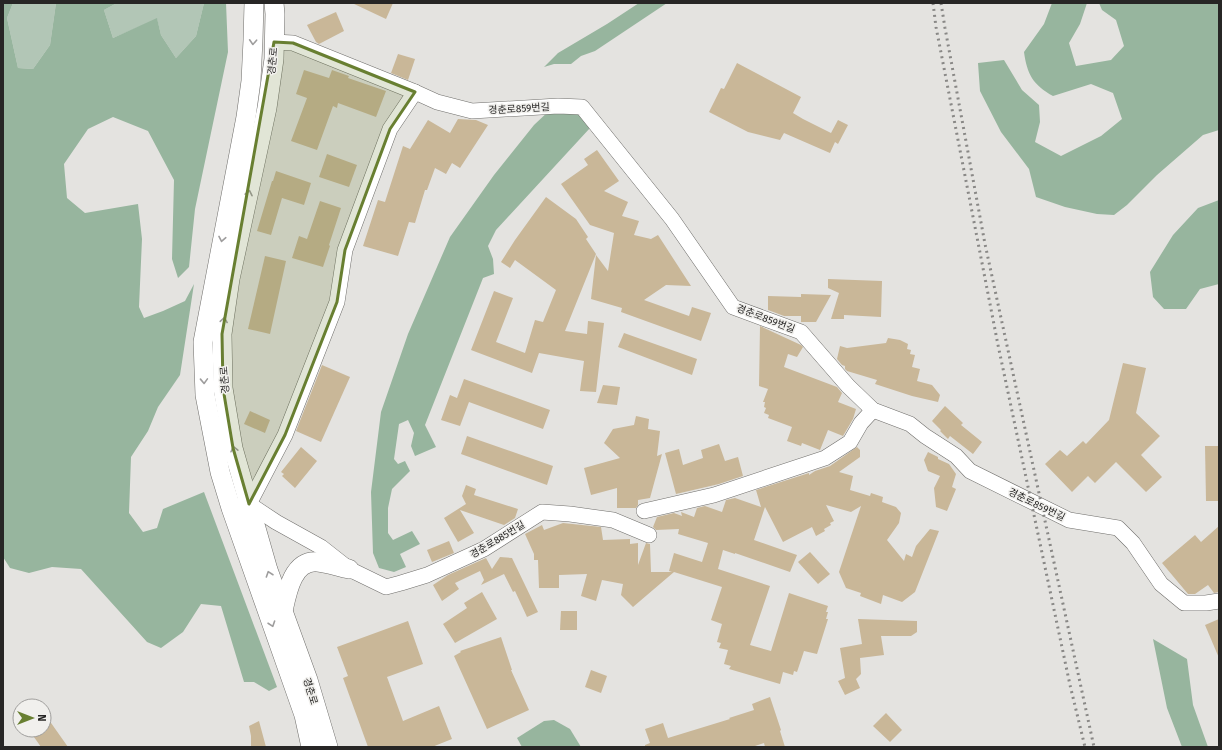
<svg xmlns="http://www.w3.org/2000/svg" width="1222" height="750" viewBox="0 0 1222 750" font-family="'Fira Sans','Noto Sans KR',sans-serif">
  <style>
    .green { fill: #b2c6b6 }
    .forest { fill: #97b59e }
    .building { fill: #c9b798 }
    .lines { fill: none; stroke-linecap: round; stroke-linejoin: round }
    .minor-casing { stroke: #706f6c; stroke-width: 16 }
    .tertiary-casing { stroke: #706f6c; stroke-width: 20 }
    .minor { stroke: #fff; stroke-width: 15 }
    .tertiary { stroke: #fff; stroke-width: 19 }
    .rail { stroke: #898886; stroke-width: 3; stroke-dasharray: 2 4; stroke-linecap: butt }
    .oneway { stroke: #9e9d9d }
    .marked { fill: #687f31; fill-opacity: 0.2; stroke: #687f31; stroke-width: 3; stroke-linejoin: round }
    .labels { text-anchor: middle; stroke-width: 3; stroke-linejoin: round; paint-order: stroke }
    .street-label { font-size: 10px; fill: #272625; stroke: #f1f0ed }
  </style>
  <rect width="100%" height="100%" fill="#e4e3e0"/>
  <!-- green -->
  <g class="green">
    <polygon points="13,3 56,3 50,45 33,69 18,68 7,18"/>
    <polygon points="117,3 204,3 196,36 176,58 161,35 157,19 113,38 104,10"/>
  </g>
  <!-- forest -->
  <g class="forest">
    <polygon points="3,3 13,3 7,18 18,68 33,69 50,45 56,3 117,3 104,10 113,38 157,18 161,35 176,58 196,36 204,3 226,3 228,52 195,209 189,267 178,278 172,259 174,180 148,131 113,117 88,129 64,164 67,198 85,213 138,204 142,239 139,307 144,318 163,311 185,301 194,284 180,375 158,407 148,431 131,457 129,513 143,532 157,528 163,509 204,492 277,687 269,691 254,682 244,682 221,606 201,604 183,632 161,648 147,642 81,569 52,567 29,573 10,568 3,557"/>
    <polygon points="639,3 667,3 595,51 581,56 571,64 554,64 544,67 558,53 607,24"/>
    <path d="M1052,3H1087L1080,24L1069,43L1076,66L1111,60L1124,46L1116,20L1102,10L1099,3H1219V130L1203,135L1157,175L1127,205L1114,215L1097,214L1065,207L1036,197L1029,169L1001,132L980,91L978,63L1004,60L1022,90L1039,105L1040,122L1035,142L1061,156L1101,136L1122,119L1113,93L1091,84L1053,96C1033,85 1027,74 1024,52L1044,24Z"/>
    <polygon points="551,109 578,113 590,128 496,230 488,246 493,259 494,274 483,278 425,425 436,447 415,456 411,446 414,433 408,420 399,424 394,459 398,464 405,461 410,471 392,489 388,508 388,533 393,540 412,531 420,544 400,554 406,567 394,572 379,568 373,553 371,492 381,412 408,334 450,237 494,175 534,125"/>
    <polygon points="1219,200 1219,284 1200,289 1186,309 1164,309 1153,297 1150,272 1173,235 1198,208"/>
    <polygon points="1153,639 1187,659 1193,705 1208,747 1182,747 1167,708"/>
    <polygon points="554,720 570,729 581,747 522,747 517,738 544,721"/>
  </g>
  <!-- building -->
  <g class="building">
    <polygon points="352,3 393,3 386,19"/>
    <polygon points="336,12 344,31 319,44 316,42 307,25"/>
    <polygon points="398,54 415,59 408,80 391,73"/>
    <polygon points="737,63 801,97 793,113 803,119 831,133 838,120 848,125 838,144 835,142 830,153 784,133 780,140 748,132 709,112 721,88 724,89"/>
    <polygon points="304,70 329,78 332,70 349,76 348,78 386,91 376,117 338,103 337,108 333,106 317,150 291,141 307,98 296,94"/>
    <polygon points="458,119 476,120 488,125 460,168 452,163 446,174 435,168 427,190 425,190 415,223 409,222 398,256 363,246 378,200 385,202 403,146 410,149 428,120 450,133"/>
    <polygon points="597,150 619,181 604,191 628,202 622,216 639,221 634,235 651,239 658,235 691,286 666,285 644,300 689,316 692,307 711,313 701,341 621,312 622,308 591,299 596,255 608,271 614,233 590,225 561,184 588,165 584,159"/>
    <polygon points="327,154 357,165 349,187 319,177"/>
    <polygon points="276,171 311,183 304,205 282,198 271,235 257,231 272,181 273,181"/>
    <polygon points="546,197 576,219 588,237 586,239 596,254 565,331 587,334 588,321 604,323 596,392 580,391 584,361 539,353 532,373 471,350 494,291 513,298 496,342 525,353 535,320 543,322 556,290 515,260 510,268 501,262 515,240"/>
    <polygon points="320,201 341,208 329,245 330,246 323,267 292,258 299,236 307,239"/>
    <polygon points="265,256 286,261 270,334 248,329"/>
    <polygon points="828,279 882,281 881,317 844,315 844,319 831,319 839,293 828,288"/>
    <polygon points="801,294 831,295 816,322 801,322 801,316 784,316 768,310 768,296 801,297"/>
    <polygon points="760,326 801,345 803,347 797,357 788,354 784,367 837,387 842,393 838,402 856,409 853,419 843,436 828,430 820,450 802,443 801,446 787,441 792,427 768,418 769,415 764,413 766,408 764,407 765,402 763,402 768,389 759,386"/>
    <polygon points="624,333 697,359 692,375 618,347"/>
    <polygon points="888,338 900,340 908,344 907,349 911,350 910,354 915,355 912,367 920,369 917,381 932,385 940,395 938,402 912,396 875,384 877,380 847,371 845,369 845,366 842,365 837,359 840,346 847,348 886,343"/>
    <polygon points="1123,363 1146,368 1136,413 1160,436 1141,455 1162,477 1146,492 1116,462 1095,483 1088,476 1072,492 1045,464 1060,450 1067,456 1083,441 1086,444 1109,420"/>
    <polygon points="322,365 350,377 321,442 296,431"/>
    <polygon points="464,379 550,410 543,429 469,402 460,426 441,420 450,395 457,398"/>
    <polygon points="603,385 620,387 617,405 597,403"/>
    <polygon points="945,406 963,423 961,425 982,442 973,454 950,436 948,439 940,431 941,430 932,421"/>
    <polygon points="250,411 270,420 265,433 244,424"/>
    <polygon points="636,416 649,419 648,429 660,431 657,456 662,454 650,498 638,500 638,505 636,508 617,508 617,488 591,495 584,468 620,458 604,443 613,429 634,425"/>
    <polygon points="467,436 553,466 547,485 461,454"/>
    <polygon points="719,444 725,461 738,457 743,476 719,484 676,494 665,453 679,449 683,465 703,458 701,450"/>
    <polygon points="1205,446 1219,446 1219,501 1206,501"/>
    <polygon points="301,447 317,461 295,488 282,476 284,474 281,472"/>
    <polygon points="857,447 860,450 860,457 839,472 853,476 850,490 870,496 871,493 883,497 882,502 896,507 901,513 899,523 887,540 904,561 906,554 912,557 916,546 930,529 939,531 915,592 902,602 883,595 881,604 860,596 861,593 846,588 839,572 861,506 851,512 826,505 834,521 830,523 831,525 824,529 825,531 816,536 812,527 783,542 765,507 754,540 797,555 790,572 735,553 735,554 723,550 718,569 770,586 750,645 771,651 789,593 828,606 826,612 828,612 826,619 828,619 817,654 804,651 797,672 794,671 793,675 783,672 780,684 729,669 731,666 724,664 728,650 719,648 721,643 717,642 722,624 711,620 722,587 674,572 633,607 621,595 623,584 602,580 596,601 581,596 587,574 559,575 559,588 539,588 538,560 534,560 534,554 525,534 542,525 544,530 563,523 601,527 603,540 630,539 630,544 638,543 638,565 646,543 650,544 651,572 672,572 669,571 674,553 702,562 708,543 678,534 679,529 656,530 653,527 657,517 674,513 682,516 681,512 694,517 697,508 705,506 722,512 726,500 735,498 761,507 756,490 809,473 809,475 815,471 830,466"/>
    <polygon points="928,452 938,457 938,459 949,464 956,474 952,487 956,489 947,511 936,507 934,488 940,476 928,471 924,460"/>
    <polygon points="466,485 476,489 474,495 518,509 515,518 504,525 460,510 474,533 458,542 444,518 466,504 462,496"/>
    <polygon points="1219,526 1219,592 1214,593 1208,585 1195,594 1188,594 1162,563 1195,535 1201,542"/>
    <polygon points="449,541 454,553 432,562 427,550"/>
    <polygon points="810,552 830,574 818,584 798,562"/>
    <polygon points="500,557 512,558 538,612 527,617 515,591 513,592 504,574 481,585 484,580 480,571 455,583 459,589 442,601 433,585 448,575 486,558 492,569"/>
    <polygon points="482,592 497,619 455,643 443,624 467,608 464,603"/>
    <polygon points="561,611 577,611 577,630 560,630"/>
    <polygon points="858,619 917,621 917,632 911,636 881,636 884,655 860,658 861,674 856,679 860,688 845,695 838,681 845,678 840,648 862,644"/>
    <polygon points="1219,619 1219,658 1205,625"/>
    <polygon points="408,621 423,664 387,677 403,721 439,706 452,739 432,747 368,747 343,678 348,676 337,647"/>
    <polygon points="501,637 512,670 511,670 529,710 487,729 454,656 461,652 460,651"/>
    <polygon points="591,670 607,676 601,693 585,687"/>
    <polygon points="770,697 781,730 780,731 785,747 765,747 764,743 752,747 645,747 645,745 650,743 645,729 663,723 668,738 730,719 729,718 754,710 752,704"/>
    <polygon points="44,713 68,747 41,747 29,730 44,730"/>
    <polygon points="886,713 902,730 890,742 873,726"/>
    <polygon points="259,721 266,747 251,747 251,736 249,726"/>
  </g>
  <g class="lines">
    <!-- minor casing -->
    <g class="minor-casing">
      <g id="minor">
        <polyline points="274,42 293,43 415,92 437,102 472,111 558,106 582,107 672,219 733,307 801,332 848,386 873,410 910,424 925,436 956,456 970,471 1069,520 1118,528 1133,543 1161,584 1184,603 1206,603 1219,601"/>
        <polyline points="249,504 276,522 321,547 349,569 386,587 401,583 427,575 484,549 542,512 570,514 613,520 649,535"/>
        <polyline points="243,505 249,504 285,435 337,302 345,250 390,129 415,92"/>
        <polyline points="644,511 714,495 825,458 850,442 861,423 873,410"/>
      </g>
    </g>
    <!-- tertiary casing -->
    <g class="tertiary-casing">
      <g id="tertiary">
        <polyline points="254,3 253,40 251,81 246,117 203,342 205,395 220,472 231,508 304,715 311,747"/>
        <polyline points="274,3 275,14 274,59 267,108 230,279 222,334 223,388 233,448 268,570 308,680 328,747"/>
        <path d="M283,611C287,592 293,559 318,562C328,563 339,567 349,569"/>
      </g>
    </g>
    <!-- minor -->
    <use href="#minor" class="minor"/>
    <!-- tertiary -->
    <use href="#tertiary" class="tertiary"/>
    <!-- rail -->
    <g class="rail">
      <polyline points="933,3 936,27 998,345 1070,685 1085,747"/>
      <polyline points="941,3 945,28 985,244 1094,747"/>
    </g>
  </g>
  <!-- one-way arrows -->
  <defs><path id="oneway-chevron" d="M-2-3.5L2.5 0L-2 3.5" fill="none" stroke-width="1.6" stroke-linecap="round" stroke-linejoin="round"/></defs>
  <g class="oneway">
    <use href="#oneway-chevron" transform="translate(253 42) rotate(93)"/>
    <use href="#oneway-chevron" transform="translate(249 193) rotate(-78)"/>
    <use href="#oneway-chevron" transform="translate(222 239) rotate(101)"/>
    <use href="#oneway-chevron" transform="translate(224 320) rotate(-81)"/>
    <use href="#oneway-chevron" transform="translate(204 381) rotate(88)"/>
    <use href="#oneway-chevron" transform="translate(234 449) rotate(-103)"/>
    <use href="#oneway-chevron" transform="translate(269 574) rotate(-109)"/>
    <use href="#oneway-chevron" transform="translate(272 624) rotate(71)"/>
  </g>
  <!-- marked area -->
  <path class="marked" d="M274,42L293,43L415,92L390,129L345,250L337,302L285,435L249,504L233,448L223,388L222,334Z"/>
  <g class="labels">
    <!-- street labels -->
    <g class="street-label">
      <text transform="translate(272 61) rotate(-85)" y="4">경춘로</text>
      <text transform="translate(519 108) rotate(-3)" y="4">경춘로859번길</text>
      <text transform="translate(766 318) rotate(21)" y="4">경춘로859번길</text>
      <text transform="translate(224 380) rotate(-94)" y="4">경춘로</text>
      <text transform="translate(1037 504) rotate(26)" y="4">경춘로859번길</text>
      <text transform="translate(497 539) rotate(-31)" y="4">경춘로885번길</text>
      <text transform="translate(311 691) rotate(73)" y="4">경춘로</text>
    </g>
  </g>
  <!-- border -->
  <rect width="1222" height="750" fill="none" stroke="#272625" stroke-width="8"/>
  <!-- north arrow -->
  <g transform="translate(32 718) rotate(90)"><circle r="19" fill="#f1f0ed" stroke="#a09f9d"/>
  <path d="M0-3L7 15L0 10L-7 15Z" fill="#687f31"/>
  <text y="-6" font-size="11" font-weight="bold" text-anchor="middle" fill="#272625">N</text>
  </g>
</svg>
